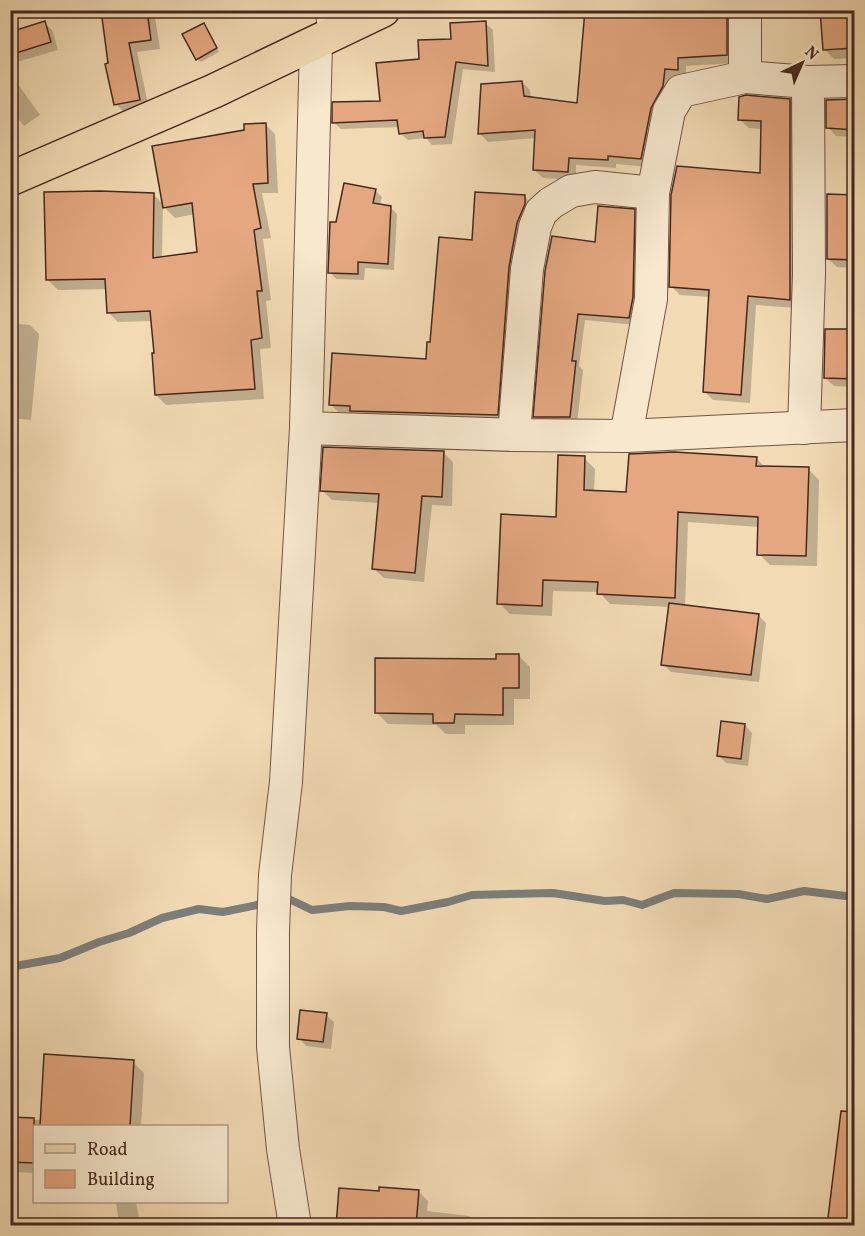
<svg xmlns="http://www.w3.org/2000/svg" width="865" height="1236" viewBox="0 0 865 1236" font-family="Vollkorn,serif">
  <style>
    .shadow { fill: #0003; fill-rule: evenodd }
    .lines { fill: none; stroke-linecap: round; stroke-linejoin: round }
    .stream { stroke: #7c7e7b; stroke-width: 8 }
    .building { fill: #e4a780; stroke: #44281e; stroke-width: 1.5 }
    .minor-casing { stroke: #705544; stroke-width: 34 }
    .major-casing { stroke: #44281e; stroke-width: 36 }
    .minor { stroke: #f7e8ce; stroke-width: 32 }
    .major { stroke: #f2dbb4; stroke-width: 33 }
  </style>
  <rect width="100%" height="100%" fill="#f2dbb4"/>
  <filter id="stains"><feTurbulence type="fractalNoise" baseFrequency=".00333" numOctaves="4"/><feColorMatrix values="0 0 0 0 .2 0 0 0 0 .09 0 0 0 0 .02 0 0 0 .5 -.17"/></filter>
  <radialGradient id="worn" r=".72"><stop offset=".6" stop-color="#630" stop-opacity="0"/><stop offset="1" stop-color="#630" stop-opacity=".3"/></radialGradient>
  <!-- shadow -->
  <g class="shadow">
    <polygon points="102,10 154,10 160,49 137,52 149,109 125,113 116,104"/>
    <polygon points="585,10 738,10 735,63 686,66 686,77 672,76 671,94 649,167 616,164 616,168 576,165 576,180 543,178 534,170 536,138 488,142 480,134 522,82 530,90 531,98 578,105"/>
    <polygon points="768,10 854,10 854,58 834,59 824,49 822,15 775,18"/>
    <polygon points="44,23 52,30 58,50 10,64 10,33"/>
    <polygon points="485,23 493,30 495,72 463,69 452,144 432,145 426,138 408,140 400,133 400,127 341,129 333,122 381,102 421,61"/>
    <polygon points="203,25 219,52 201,62 197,59"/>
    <polygon points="10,73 40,115 24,126 10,109"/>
    <polygon points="789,100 798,109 798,308 756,305 750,403 713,400 704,391 710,297 680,295 671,286 762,174 762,129 749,128 740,120"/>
    <polygon points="854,100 854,137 836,136 828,127"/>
    <path d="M265,124L275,134L278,193H262L271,238L263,239L271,300L266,301L271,348L260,349L264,399L166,405L156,395V354L152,321L118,322L108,312L107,289L58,290L48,280L153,194L164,205L246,132ZM163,206L175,218L195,214L199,254L162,258Z"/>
    <polygon points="375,190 382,197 380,205 390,207 397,214 394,270 365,268 364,280 336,279 330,272 337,224"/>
    <polygon points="854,196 854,268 837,267 828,259"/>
    <polygon points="525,197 534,206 507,424 340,414 330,404 428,361 432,344 473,241"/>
    <polygon points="634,211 641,218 636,325 585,320 579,366 583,370 577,424 542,424 535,417 596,244"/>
    <polygon points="10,323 30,325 39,334 31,420 10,418"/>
    <polygon points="854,331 854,387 834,386 825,378"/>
    <polygon points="443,452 453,462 452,506 432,505 424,582 384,578 373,568 380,503 332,500 322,490"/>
    <polygon points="584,458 595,469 594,492 627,494 756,458 766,468 808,469 819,480 817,566 770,565 759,554 759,527 688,522 685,606 758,615 766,623 759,682 671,672 663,664 670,607 610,604 599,592 553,591 552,616 510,614 499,603 557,519"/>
    <polygon points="518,655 530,667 530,699 514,699 514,725 465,725 465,734 446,734 436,725 388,724 377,713 497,660"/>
    <polygon points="745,725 752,733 748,766 726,763 718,755"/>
    <polygon points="326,1015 334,1022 331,1049 306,1046 299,1038"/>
    <polygon points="133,1062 144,1073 141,1126 34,1126 34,1173 17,1172 10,1165 10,1118 41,1120"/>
    <polygon points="418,1191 428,1201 427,1211 469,1216 478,1226 337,1226 380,1193"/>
    <polygon points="116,1202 136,1202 139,1218 122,1221 118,1217"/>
  </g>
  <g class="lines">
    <!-- stream -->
    <g class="stream">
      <polyline points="281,901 291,900 312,910 350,906 384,907 401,911 448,902 472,895 553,893 605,901 623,900 642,905 674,893 738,894 767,899 804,891 854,897"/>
      <polyline points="10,967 60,958 99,942 129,933 162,918 199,909 223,912 267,903"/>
    </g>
  </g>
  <!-- building -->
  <g class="building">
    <polygon points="101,10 147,10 151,40 129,43 140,100 114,105 105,64 108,63"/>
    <polygon points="585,10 727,10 727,55 678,58 678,70 665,69 663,86 651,108 641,159 608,156 608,160 569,158 568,172 533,170 535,130 478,134 481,84 522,81 524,96 577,103"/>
    <polygon points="820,10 855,10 855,48 823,50"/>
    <polygon points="45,21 51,42 10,55 10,32"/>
    <polygon points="486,21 488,66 456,62 445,137 424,138 423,131 399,134 397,120 332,123 332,102 380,101 376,63 419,59 418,40 451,39 450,23"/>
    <polygon points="204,23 217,48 196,60 182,34"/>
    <polygon points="746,95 790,99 790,300 748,296 741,395 703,392 709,290 669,287 671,195 677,166 760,173 761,121 738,120 739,97"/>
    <polygon points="855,99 855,130 826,128 826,100"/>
    <polygon points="266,123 268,183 253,184 261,228 254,230 262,291 257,291 262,338 251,340 255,389 155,395 152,353 154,353 150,311 107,313 105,279 46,280 44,192 100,191 154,193 153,258 197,252 192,203 163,208 152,146 244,130 244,124"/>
    <polygon points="344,183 376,189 373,203 391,206 388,264 358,262 358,274 328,273 330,222 336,222"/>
    <polygon points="475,192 525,195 525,204 517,223 509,267 498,415 350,411 350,406 329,405 332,353 426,359 427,342 430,342 439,237 472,240"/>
    <polygon points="827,194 855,195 855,260 827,259"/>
    <polygon points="598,206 635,209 633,297 629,318 578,314 572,361 576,361 570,417 533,417 545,271 552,236 595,242"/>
    <polygon points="825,329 855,329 855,379 824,378"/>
    <polygon points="323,447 444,451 442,497 422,496 415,573 372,569 379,494 320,491"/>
    <polygon points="674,452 757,457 756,466 809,467 806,556 757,555 758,517 678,512 675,598 597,594 598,582 543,580 542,606 497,604 501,514 556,517 558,455 585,456 584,490 626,492 629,454"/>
    <polygon points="669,603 759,614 751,675 661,665"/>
    <polygon points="496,654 519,654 519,688 503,688 503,715 455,714 454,723 433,723 433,714 375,713 375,658 496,659"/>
    <polygon points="721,721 745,724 741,759 717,756"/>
    <polygon points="300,1010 327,1013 323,1042 297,1039"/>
    <polygon points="44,1054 134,1060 130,1126 40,1126"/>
    <polygon points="841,1111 855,1112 855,1226 827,1226"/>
    <polygon points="10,1117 34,1118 34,1163 10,1162"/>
    <polygon points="379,1187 419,1190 416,1226 336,1226 339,1188 379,1191"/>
  </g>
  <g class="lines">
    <!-- minor casing -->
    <g class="minor-casing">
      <g id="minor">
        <polyline points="332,10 334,32"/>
        <polyline points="745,10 745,77"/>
        <polyline points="306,428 514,435 626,436 854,425"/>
        <polyline points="804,428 809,274 808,82 854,81"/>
        <polyline points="514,435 527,269 535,227 541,212 551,203 571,191 595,187 653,193"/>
        <polyline points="626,436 651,299 653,193 669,111 681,91 745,77 808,82"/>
        <polyline points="295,1226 283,1149 273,1047 273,931 275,875 286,782 306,428 316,44"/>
      </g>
    </g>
    <!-- major casing -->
    <g class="major-casing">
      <polyline id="major" points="10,179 214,91 383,10"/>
    </g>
    <!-- minor -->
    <use href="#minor" class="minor"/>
    <!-- major -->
    <use href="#major" class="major"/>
  </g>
  <!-- margin -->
  <rect width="865" height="1236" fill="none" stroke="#f2dbb4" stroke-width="36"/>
  <rect x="12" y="12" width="841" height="1212" fill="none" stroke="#44281e" stroke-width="3"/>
  <rect x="18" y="18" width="829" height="1200" fill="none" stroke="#44281e" stroke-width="1.5"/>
  <!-- legend -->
  <rect x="33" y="1125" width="195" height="78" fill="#f7e8ce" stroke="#af9b88" stroke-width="1.5"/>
  <rect x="45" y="1144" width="30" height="9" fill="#f2dbb4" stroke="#af9b88" stroke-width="1.5"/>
  <text x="87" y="1155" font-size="18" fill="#44281e">Road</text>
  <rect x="45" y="1170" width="30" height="18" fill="#e4a780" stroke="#af9b88" stroke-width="1.5"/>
  <text x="87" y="1185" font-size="18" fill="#44281e">Building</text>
  <!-- north arrow -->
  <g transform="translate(802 63) rotate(44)" stroke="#f7e8ce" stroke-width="4.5" paint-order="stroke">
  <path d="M0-4.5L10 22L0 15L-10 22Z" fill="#44281e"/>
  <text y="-9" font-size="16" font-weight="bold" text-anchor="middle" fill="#44281e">N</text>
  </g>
  <rect width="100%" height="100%" filter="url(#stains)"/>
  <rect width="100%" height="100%" fill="url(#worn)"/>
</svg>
